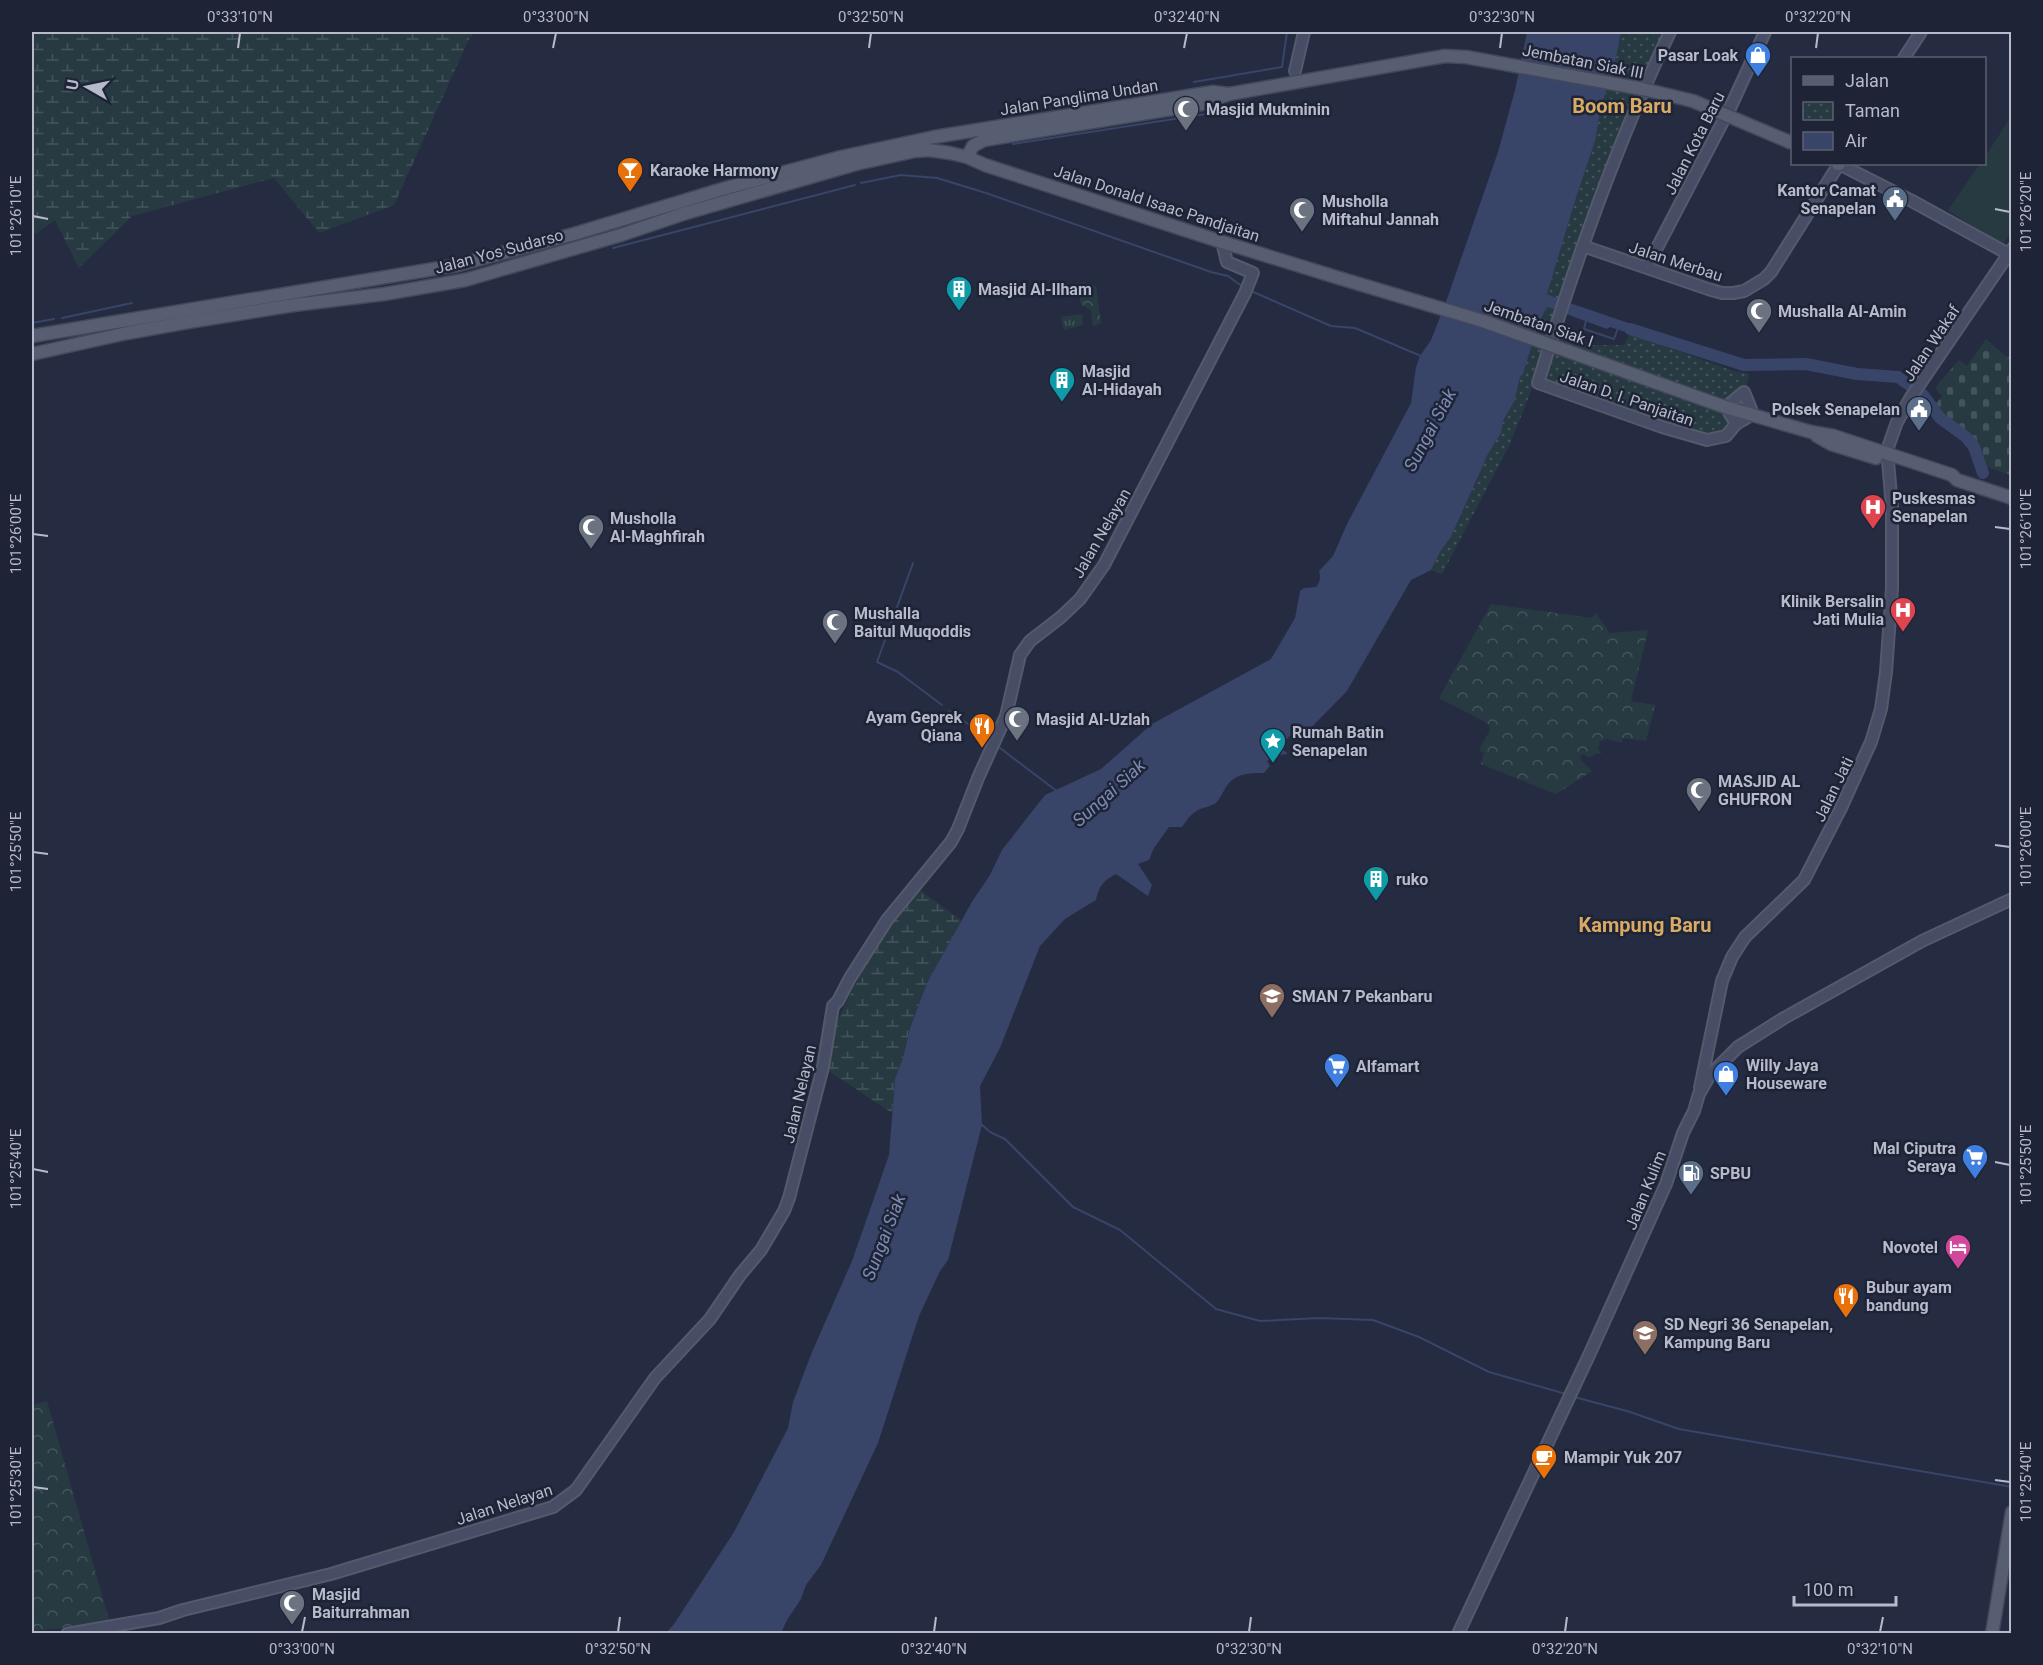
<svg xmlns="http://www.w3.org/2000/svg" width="2043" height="1665" viewBox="0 0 2043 1665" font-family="Roboto,sans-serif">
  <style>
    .grass { fill: url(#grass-tufts) }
    .forest { fill: url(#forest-crowns) }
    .wetland { fill: url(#wetland-marsh) }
    .cemetery { fill: url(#cemetery-stones) }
    .park { fill: url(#park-dots) }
    .pitch { fill: #273a42 }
    .water { fill: #384468 }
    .pier { fill: #252c41 }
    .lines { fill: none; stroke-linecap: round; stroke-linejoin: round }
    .stream { stroke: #384468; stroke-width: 2 }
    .river { stroke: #384468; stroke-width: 12 }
    .secondary-casing { stroke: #545a6b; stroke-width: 14 }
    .primary-casing { stroke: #43485a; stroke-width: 15 }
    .secondary { stroke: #474d64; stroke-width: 10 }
    .primary { stroke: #575e71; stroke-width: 12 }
    .primary-bridge-casing { stroke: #43485a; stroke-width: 15; stroke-linecap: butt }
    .primary-bridge { stroke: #575e71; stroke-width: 12 }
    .ticks { fill: none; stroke: #b6bacb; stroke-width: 2 }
    .labels { text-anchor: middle; stroke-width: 5; stroke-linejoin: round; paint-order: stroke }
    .poi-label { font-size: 16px; font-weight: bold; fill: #b6bacb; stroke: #1e2436; text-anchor: start }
    .street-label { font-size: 16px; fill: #b6bacb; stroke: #1e2436 }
    .water-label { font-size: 18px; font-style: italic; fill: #7c8bb3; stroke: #1e2436 }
    .quarter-label { font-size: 20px; font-weight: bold; fill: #d8aa64; stroke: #1e2436 }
    .neatline { fill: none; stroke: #b6bacb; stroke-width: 2 }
    .ticks-label { font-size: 15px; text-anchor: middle; fill: #b6bacb }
  </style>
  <defs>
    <pattern id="grass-tufts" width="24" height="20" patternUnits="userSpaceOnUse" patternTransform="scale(1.5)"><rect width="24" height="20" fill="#273a42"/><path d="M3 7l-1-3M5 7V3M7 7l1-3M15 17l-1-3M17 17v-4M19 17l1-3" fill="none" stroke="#44545c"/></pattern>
    <pattern id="forest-crowns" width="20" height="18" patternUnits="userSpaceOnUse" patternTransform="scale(1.5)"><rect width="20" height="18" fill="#273a42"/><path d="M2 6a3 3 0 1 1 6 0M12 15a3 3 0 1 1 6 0" fill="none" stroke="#44545c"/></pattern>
    <pattern id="wetland-marsh" width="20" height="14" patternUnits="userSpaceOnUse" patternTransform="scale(1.5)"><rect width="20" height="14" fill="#273a42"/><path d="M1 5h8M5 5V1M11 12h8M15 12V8" fill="none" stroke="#44545c"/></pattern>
    <pattern id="cemetery-stones" width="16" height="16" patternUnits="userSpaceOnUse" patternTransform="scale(1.5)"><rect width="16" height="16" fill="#273a42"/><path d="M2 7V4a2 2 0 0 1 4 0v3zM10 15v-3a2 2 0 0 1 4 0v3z" fill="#44545c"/></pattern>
    <pattern id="park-dots" width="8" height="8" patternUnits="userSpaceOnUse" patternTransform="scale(1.5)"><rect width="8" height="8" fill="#273a42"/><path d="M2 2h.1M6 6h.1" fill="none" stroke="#44545c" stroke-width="1.8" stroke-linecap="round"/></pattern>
  </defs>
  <rect width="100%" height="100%" fill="#252c41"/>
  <!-- grass -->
  <polygon class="grass" points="1082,314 1083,325 1064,330 1061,317"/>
  <!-- forest -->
  <g class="forest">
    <polygon points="1083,282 1096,286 1101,323 1093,326 1091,310 1081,304 1076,284"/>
    <polygon points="1491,604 1591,618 1596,613 1610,633 1648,630 1631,701 1655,705 1646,741 1623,738 1622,743 1607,739 1600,741 1598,750 1602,753 1595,754 1590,758 1583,754 1579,758 1592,771 1556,794 1481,764 1484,753 1479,750 1490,730 1489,725 1482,720 1439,698"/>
    <polygon points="47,1401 110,1623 32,1631 32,1405"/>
  </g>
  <!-- wetland -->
  <g class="wetland">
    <polygon points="32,32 474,32 468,41 394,205 319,233 274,178 132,216 79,268 55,220 32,236"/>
    <polygon points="917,888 962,921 927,983 910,1028 903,1058 895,1079 892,1113 827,1070 837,1022 868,958"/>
  </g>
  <!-- cemetery -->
  <path class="cemetery" d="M1986,339L2008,358L2011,354V475L1986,467C1981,455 1976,443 1966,434C1951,422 1945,424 1935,405L1942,396L1935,388L1959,360L1967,366Z"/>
  <!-- park -->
  <g class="park">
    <polygon points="1621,32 1666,32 1561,300 1547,294 1575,201 1596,138 1600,111 1616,58"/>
    <polygon points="1547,307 1557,311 1535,381 1510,444 1442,574 1431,570 1440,552 1451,537 1488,454 1501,433 1503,421 1515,400 1520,377 1523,374 1539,322"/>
    <polygon points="1558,333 1593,345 1624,345 1630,334 1734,371 1749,374 1738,428 1719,434 1698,436 1543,380"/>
  </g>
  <!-- pitch -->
  <polygon class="pitch" points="2010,118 2011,231 2002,246 1948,210 1980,164 1984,164 1985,157"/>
  <!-- water -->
  <path class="water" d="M1527,32H1621L1616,58L1600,111L1596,138L1575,201L1547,294L1561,300L1646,329L1644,338L1610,327L1607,329L1547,307L1539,322L1523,374L1520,377L1515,400L1503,421L1501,433L1488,454L1451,537L1440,552L1431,570L1411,580L1347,691L1302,737L1303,739L1288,754L1275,755L1267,761L1270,766L1264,773C1250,773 1235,773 1226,787C1223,792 1220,799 1216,803C1210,807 1204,807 1198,810C1191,814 1186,821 1182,827H1169L1154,848L1149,860L1138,864L1152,885L1148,896L1116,874C1103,881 1099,886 1096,900L1065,919L1040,946L1000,1048L980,1086L982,1125L948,1260L940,1271L919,1316L878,1443L821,1565L806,1585L801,1599L787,1620L781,1633L665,1634L674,1624L734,1532L788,1428L793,1402L812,1352L852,1261L889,1155L895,1079L903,1058L910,1028L927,983L973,900L990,875L1002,850L1045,795L1101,769L1152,724L1271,659L1295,618L1300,591L1304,588L1316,587C1320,582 1321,578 1319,571L1333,556L1347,524L1411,403L1416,367L1420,356L1431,340L1447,299L1498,152L1515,90Z"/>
  <!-- pier -->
  <polygon class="pier" points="1294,731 1303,739 1288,754 1280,747"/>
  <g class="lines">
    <!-- stream -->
    <g class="stream">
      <polyline points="1194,82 1282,67 1287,32"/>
      <polyline points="1013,144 1206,114"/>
      <polyline points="861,183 901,175 937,178 986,193 1211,272 1228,276 1243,287"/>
      <polyline points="613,248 855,185"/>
      <polyline points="1251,291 1331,326 1355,328 1421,356"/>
      <polyline points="62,318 132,303"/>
      <polyline points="1586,321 1584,329 1614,339 1618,328"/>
      <polyline points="32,323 54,319"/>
      <polyline points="913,563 877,662 898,672 942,705"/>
      <polyline points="949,711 990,739"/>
      <polyline points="1000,748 1058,792"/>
      <polyline points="980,1123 990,1132 1005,1139 1073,1207 1120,1230 1216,1309 1260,1321 1319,1318 1373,1320 1419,1337 1489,1372 1566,1394"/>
      <polyline points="1574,1397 1627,1411 1679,1429 2012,1487"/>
    </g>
    <!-- river -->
    <polyline class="river" points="1630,329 1744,365 1806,364 1857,374 1898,377 1923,395 1940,418 1966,437 1974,447 1983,473"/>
    <!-- secondary casing -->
    <g class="secondary-casing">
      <g id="secondary">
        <path d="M1670,32C1616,145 1575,263 1538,383L1662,427L1707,440L1726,436L1736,424L1753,414L1744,392L1726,407L1736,424"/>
        <polyline points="1904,58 1921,32"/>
        <polyline points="1295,71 1304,32"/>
        <polyline points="1839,164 1912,201 2012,256"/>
        <polyline points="1583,246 1708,289 1722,293 1733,293 1744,291 1764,279 1771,272 1839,164"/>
        <polyline points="1647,267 1731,106 1765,32"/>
        <polyline points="1886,453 1897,422 1911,397 2012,249"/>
        <polyline points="1700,1088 1722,981 1732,957 1745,937 1804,880 1841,808 1871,742 1881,709 1886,672 1892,588 1892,507 1888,461"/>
        <polyline points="67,1634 159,1618 183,1610 331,1574 553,1507 576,1490 655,1378 710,1319 740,1275 761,1250 784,1211 789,1198 823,1067 833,1006 838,1001 850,978 887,920 951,842 958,829 978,778 1006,716 1020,655 1030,641 1061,617 1080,599 1104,565 1245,293 1253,273 1227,262 1222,242"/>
        <polyline points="1458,1634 1590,1353 1666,1184 1683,1133 1694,1111 1699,1094 1710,1075 1738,1047 1784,1018 1922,941 2012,899"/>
      </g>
    </g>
    <!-- primary casing -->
    <g class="primary-casing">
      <g id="primary">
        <polyline points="967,157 973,146 984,140 1202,104 1229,94"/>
        <polyline points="1838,164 1839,164"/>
        <polyline points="32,336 458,265 574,234 726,188 841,157 934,137 1213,92 1229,94 1422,60 1445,56 1466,57 1643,89"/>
        <polyline points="32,354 127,333 188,322 294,305 384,294 465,280 621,235 686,213 856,164 915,151 928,150 950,153 967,157 985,165 1222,242 1339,278"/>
        <polyline points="1725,407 1811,432 1834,436 1952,475 1957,480 2012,498"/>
        <polyline points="1817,436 1831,444 1876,458"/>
        <polyline points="1992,1634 2012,1512"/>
      </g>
    </g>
    <!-- secondary -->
    <use href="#secondary" class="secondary"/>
    <!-- primary -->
    <use href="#primary" class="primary"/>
    <!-- primary-bridge casing -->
    <g class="primary-bridge-casing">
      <g id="primary-bridge">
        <polyline points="1643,89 1693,101 1792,143"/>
        <polyline points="1339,278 1483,321 1725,407"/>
      </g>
    </g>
    <!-- primary-bridge -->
    <use href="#primary-bridge" class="primary-bridge"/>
  </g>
  <!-- ticks -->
  <path class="ticks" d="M238,48L240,33M553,48L556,33M869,48L871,33M1184,48L1187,33M1500,48L1502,33M1816,48L1818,33M1995,209L2010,212M33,216L48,219M1995,527L2010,529M33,534L48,536M1995,845L2010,847M33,852L48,854M1995,1162L2010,1165M33,1169L48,1172M1995,1480L2010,1482M33,1487L48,1489M302,1632L305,1617M618,1632L620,1617M934,1632L936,1617M1249,1632L1251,1617M1565,1632L1567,1617M1880,1632L1883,1617"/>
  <!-- icons -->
  <defs>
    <g id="shop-pin" transform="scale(1.35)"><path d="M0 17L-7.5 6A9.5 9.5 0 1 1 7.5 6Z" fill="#3f7fe0" stroke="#1e2436"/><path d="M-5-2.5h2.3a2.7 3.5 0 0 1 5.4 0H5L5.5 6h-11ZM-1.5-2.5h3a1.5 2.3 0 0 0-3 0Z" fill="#fff"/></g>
    <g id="mosque-pin" transform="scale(1.35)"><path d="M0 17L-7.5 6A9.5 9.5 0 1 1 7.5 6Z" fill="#6b7280" stroke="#1e2436"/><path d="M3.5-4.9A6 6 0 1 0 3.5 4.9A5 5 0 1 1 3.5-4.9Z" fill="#fff"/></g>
    <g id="bar-pin" transform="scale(1.35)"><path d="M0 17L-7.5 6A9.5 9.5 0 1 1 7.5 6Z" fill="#e8710a" stroke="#1e2436"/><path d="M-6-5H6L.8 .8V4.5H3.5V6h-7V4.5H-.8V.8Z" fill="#fff"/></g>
    <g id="civic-pin" transform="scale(1.35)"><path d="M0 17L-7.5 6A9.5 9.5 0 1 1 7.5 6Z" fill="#5c6f8a" stroke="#1e2436"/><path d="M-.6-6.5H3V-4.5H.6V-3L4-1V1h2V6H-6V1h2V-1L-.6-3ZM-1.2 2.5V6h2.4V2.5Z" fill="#fff"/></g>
    <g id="building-pin" transform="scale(1.35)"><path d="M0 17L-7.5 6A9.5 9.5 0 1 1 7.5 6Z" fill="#0f9aa8" stroke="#1e2436"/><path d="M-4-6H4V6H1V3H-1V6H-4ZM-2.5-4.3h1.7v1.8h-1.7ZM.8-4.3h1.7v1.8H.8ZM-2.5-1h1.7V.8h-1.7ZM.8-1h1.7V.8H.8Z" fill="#fff"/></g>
    <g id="hospital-pin" transform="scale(1.35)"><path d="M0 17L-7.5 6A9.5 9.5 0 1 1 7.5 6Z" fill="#e0444e" stroke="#1e2436"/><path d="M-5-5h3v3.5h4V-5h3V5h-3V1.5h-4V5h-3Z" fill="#fff"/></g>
    <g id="restaurant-pin" transform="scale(1.35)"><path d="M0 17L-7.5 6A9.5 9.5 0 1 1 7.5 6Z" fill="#e8710a" stroke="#1e2436"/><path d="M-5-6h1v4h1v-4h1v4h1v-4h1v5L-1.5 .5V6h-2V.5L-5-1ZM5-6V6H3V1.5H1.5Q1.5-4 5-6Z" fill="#fff"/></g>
    <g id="sight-pin" transform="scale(1.35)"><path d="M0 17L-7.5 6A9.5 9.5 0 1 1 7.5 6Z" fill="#0f9aa8" stroke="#1e2436"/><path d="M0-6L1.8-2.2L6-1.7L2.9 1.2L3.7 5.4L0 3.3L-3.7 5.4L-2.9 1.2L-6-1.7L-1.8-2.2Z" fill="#fff"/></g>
    <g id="school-pin" transform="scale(1.35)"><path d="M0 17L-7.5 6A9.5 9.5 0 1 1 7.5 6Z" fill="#8d6e63" stroke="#1e2436"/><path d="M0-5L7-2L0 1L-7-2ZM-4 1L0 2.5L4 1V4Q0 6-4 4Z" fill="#fff"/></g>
    <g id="supermarket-pin" transform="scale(1.35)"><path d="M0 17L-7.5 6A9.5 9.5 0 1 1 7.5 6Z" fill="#3f7fe0" stroke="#1e2436"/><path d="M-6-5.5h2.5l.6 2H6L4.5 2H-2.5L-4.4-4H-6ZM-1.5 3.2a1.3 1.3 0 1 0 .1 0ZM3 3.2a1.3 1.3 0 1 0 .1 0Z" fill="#fff"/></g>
    <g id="fuel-pin" transform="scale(1.35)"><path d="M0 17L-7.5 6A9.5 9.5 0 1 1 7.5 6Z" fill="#5c6f8a" stroke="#1e2436"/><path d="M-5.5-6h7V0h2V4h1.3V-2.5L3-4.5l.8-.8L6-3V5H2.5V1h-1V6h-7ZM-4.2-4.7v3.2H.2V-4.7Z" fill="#fff"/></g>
    <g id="hotel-pin" transform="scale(1.35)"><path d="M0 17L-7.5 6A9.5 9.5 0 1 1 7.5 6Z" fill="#d1479c" stroke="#1e2436"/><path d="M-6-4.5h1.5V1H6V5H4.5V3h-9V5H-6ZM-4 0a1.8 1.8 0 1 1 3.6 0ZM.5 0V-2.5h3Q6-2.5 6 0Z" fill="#fff"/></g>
    <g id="cafe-pin" transform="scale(1.35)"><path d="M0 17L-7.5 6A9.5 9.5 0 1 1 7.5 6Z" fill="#e8710a" stroke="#1e2436"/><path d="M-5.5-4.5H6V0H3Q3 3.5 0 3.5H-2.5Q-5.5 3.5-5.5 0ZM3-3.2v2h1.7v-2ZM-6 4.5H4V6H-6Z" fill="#fff"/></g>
  </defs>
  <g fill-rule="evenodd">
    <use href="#shop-pin" x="1758" y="55"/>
    <use href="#mosque-pin" x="1186" y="109"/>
    <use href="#bar-pin" x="630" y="170"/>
    <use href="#civic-pin" x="1895" y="199"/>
    <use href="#mosque-pin" x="1302" y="210"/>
    <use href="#building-pin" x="959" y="289"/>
    <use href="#mosque-pin" x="1759" y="311"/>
    <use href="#building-pin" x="1062" y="380"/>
    <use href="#civic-pin" x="1919" y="409"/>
    <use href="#hospital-pin" x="1873" y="507"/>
    <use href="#mosque-pin" x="591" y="527"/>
    <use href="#hospital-pin" x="1903" y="610"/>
    <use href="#mosque-pin" x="835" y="622"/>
    <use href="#mosque-pin" x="1017" y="719"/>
    <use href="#restaurant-pin" x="982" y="726"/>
    <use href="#sight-pin" x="1273" y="741"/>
    <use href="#mosque-pin" x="1699" y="790"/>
    <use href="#building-pin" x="1376" y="879"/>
    <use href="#school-pin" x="1272" y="996"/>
    <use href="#supermarket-pin" x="1337" y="1066"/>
    <use href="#shop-pin" x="1726" y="1074"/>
    <use href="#supermarket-pin" x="1975" y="1157"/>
    <use href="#fuel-pin" x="1691" y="1173"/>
    <use href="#hotel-pin" x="1958" y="1247"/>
    <use href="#restaurant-pin" x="1846" y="1296"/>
    <use href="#school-pin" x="1645" y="1333"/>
    <use href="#cafe-pin" x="1544" y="1457"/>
    <use href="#mosque-pin" x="292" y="1603"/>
  </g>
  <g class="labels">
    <!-- poi labels -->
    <g class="poi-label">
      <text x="1738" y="61" text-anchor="end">Pasar Loak</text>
      <text x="1206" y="115">Masjid Mukminin</text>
      <text x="650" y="176">Karaoke Harmony</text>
      <text x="1876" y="196" text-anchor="end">Kantor Camat<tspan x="1876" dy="18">Senapelan</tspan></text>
      <text x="1322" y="207">Musholla<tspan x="1322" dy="18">Miftahul Jannah</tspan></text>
      <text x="978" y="295">Masjid Al-Ilham</text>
      <text x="1778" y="317">Mushalla Al-Amin</text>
      <text x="1082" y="377">Masjid<tspan x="1082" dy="18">Al-Hidayah</tspan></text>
      <text x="1900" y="415" text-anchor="end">Polsek Senapelan</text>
      <text x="1892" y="504">Puskesmas<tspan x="1892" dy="18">Senapelan</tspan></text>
      <text x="610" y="524">Musholla<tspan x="610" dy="18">Al-Maghfirah</tspan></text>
      <text x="1884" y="607" text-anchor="end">Klinik Bersalin<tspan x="1884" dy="18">Jati Mulia</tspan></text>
      <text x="854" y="619">Mushalla<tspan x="854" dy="18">Baitul Muqoddis</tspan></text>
      <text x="962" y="723" text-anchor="end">Ayam Geprek<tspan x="962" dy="18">Qiana</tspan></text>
      <text x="1036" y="725">Masjid Al-Uzlah</text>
      <text x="1292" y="738">Rumah Batin<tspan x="1292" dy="18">Senapelan</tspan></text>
      <text x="1718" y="787">MASJID AL<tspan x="1718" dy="18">GHUFRON</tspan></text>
      <text x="1396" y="885">ruko</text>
      <text x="1292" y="1002">SMAN 7 Pekanbaru</text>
      <text x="1746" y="1071">Willy Jaya<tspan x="1746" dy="18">Houseware</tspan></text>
      <text x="1356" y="1072">Alfamart</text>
      <text x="1956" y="1154" text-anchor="end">Mal Ciputra<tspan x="1956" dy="18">Seraya</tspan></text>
      <text x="1710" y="1179">SPBU</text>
      <text x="1938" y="1253" text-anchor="end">Novotel</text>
      <text x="1866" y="1293">Bubur ayam<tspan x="1866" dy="18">bandung</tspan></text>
      <text x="1664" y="1330">SD Negri 36 Senapelan,<tspan x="1664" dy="18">Kampung Baru</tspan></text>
      <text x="1564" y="1463">Mampir Yuk 207</text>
      <text x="312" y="1600">Masjid<tspan x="312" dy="18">Baiturrahman</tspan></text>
    </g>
    <!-- street labels -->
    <g class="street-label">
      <text transform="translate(1583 61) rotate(11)" y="6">Jembatan Siak III</text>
      <text transform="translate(1079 97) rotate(-9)" y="6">Jalan Panglima Undan</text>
      <text transform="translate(1694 143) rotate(-63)" y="6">Jalan Kota Baru</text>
      <text transform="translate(1157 203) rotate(18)" y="6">Jalan Donald Isaac Pandjaitan</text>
      <text transform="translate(499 251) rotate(-15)" y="6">Jalan Yos Sudarso</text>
      <text transform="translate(1676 261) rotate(18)" y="6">Jalan Merbau</text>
      <text transform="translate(1539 323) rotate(19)" y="6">Jembatan Siak I</text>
      <text transform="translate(1931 343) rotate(-56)" y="6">Jalan Wakaf</text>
      <text transform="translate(1627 398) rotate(19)" y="6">Jalan D. I. Panjaitan</text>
      <text transform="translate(1101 533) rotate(-60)" y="6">Jalan Nelayan</text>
      <text transform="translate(1833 789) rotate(-64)" y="6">Jalan Jati</text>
      <text transform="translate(799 1094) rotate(-77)" y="6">Jalan Nelayan</text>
      <text transform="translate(1645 1190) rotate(-68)" y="6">Jalan Kulim</text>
      <text transform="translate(504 1504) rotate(-18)" y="6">Jalan Nelayan</text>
    </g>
    <!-- water labels -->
    <g class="water-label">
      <text transform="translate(1430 430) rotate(-62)" y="6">Sungai Siak</text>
      <text transform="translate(1109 793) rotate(-42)" y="6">Sungai Siak</text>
      <text transform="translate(884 1237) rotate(-69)" y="6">Sungai Siak</text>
    </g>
    <!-- quarter labels -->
    <g class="quarter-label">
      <text x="1622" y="113">Boom Baru</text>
      <text x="1645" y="932">Kampung Baru</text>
    </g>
  </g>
  <!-- border -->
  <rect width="2043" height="1665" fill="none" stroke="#1e2436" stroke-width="66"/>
  <!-- legend -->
  <rect x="1791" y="57" width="195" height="108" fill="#1e2436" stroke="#5b6072" stroke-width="1.5"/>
  <rect x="1803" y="76" width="30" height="9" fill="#575e71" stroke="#5b6072" stroke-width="1.5"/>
  <text x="1845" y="87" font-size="18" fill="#b6bacb">Jalan</text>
  <rect x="1803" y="102" width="30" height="18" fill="url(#park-dots)" stroke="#5b6072" stroke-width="1.5"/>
  <text x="1845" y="117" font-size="18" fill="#b6bacb">Taman</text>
  <rect x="1803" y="132" width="30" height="18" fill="#384468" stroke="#5b6072" stroke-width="1.5"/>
  <text x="1845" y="147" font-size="18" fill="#b6bacb">Air</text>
  <!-- north arrow -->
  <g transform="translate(87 87) rotate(279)" stroke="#1e2436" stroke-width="4.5" paint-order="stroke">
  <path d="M0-4.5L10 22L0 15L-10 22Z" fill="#b6bacb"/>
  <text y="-9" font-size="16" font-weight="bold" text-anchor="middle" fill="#b6bacb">U</text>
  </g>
  <!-- scale -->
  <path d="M1794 1596v9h102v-9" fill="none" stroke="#b6bacb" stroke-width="3"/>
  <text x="1803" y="1596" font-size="18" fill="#b6bacb" stroke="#1e2436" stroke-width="4.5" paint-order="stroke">100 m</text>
  <rect x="33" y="33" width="1977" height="1599" class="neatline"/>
  <g class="ticks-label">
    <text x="240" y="22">0°33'10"N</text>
    <text x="556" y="22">0°33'00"N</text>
    <text x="871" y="22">0°32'50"N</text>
    <text x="1187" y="22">0°32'40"N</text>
    <text x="1502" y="22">0°32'30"N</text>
    <text x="1818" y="22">0°32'20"N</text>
    <text transform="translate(2026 212) rotate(-90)" y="5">101°26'20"E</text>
    <text transform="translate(16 216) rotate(-90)" y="5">101°26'10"E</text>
    <text transform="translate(2026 529) rotate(-90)" y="5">101°26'10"E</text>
    <text transform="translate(16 534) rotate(-90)" y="5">101°26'00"E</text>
    <text transform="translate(2026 847) rotate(-90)" y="5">101°26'00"E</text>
    <text transform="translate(16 852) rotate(-90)" y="5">101°25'50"E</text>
    <text transform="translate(2026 1165) rotate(-90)" y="5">101°25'50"E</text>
    <text transform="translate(16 1169) rotate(-90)" y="5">101°25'40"E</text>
    <text transform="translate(2026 1482) rotate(-90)" y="5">101°25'40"E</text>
    <text transform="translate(16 1487) rotate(-90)" y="5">101°25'30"E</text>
    <text x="302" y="1654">0°33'00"N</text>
    <text x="618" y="1654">0°32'50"N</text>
    <text x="934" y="1654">0°32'40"N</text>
    <text x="1249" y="1654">0°32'30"N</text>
    <text x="1565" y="1654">0°32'20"N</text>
    <text x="1880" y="1654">0°32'10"N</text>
  </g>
</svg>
